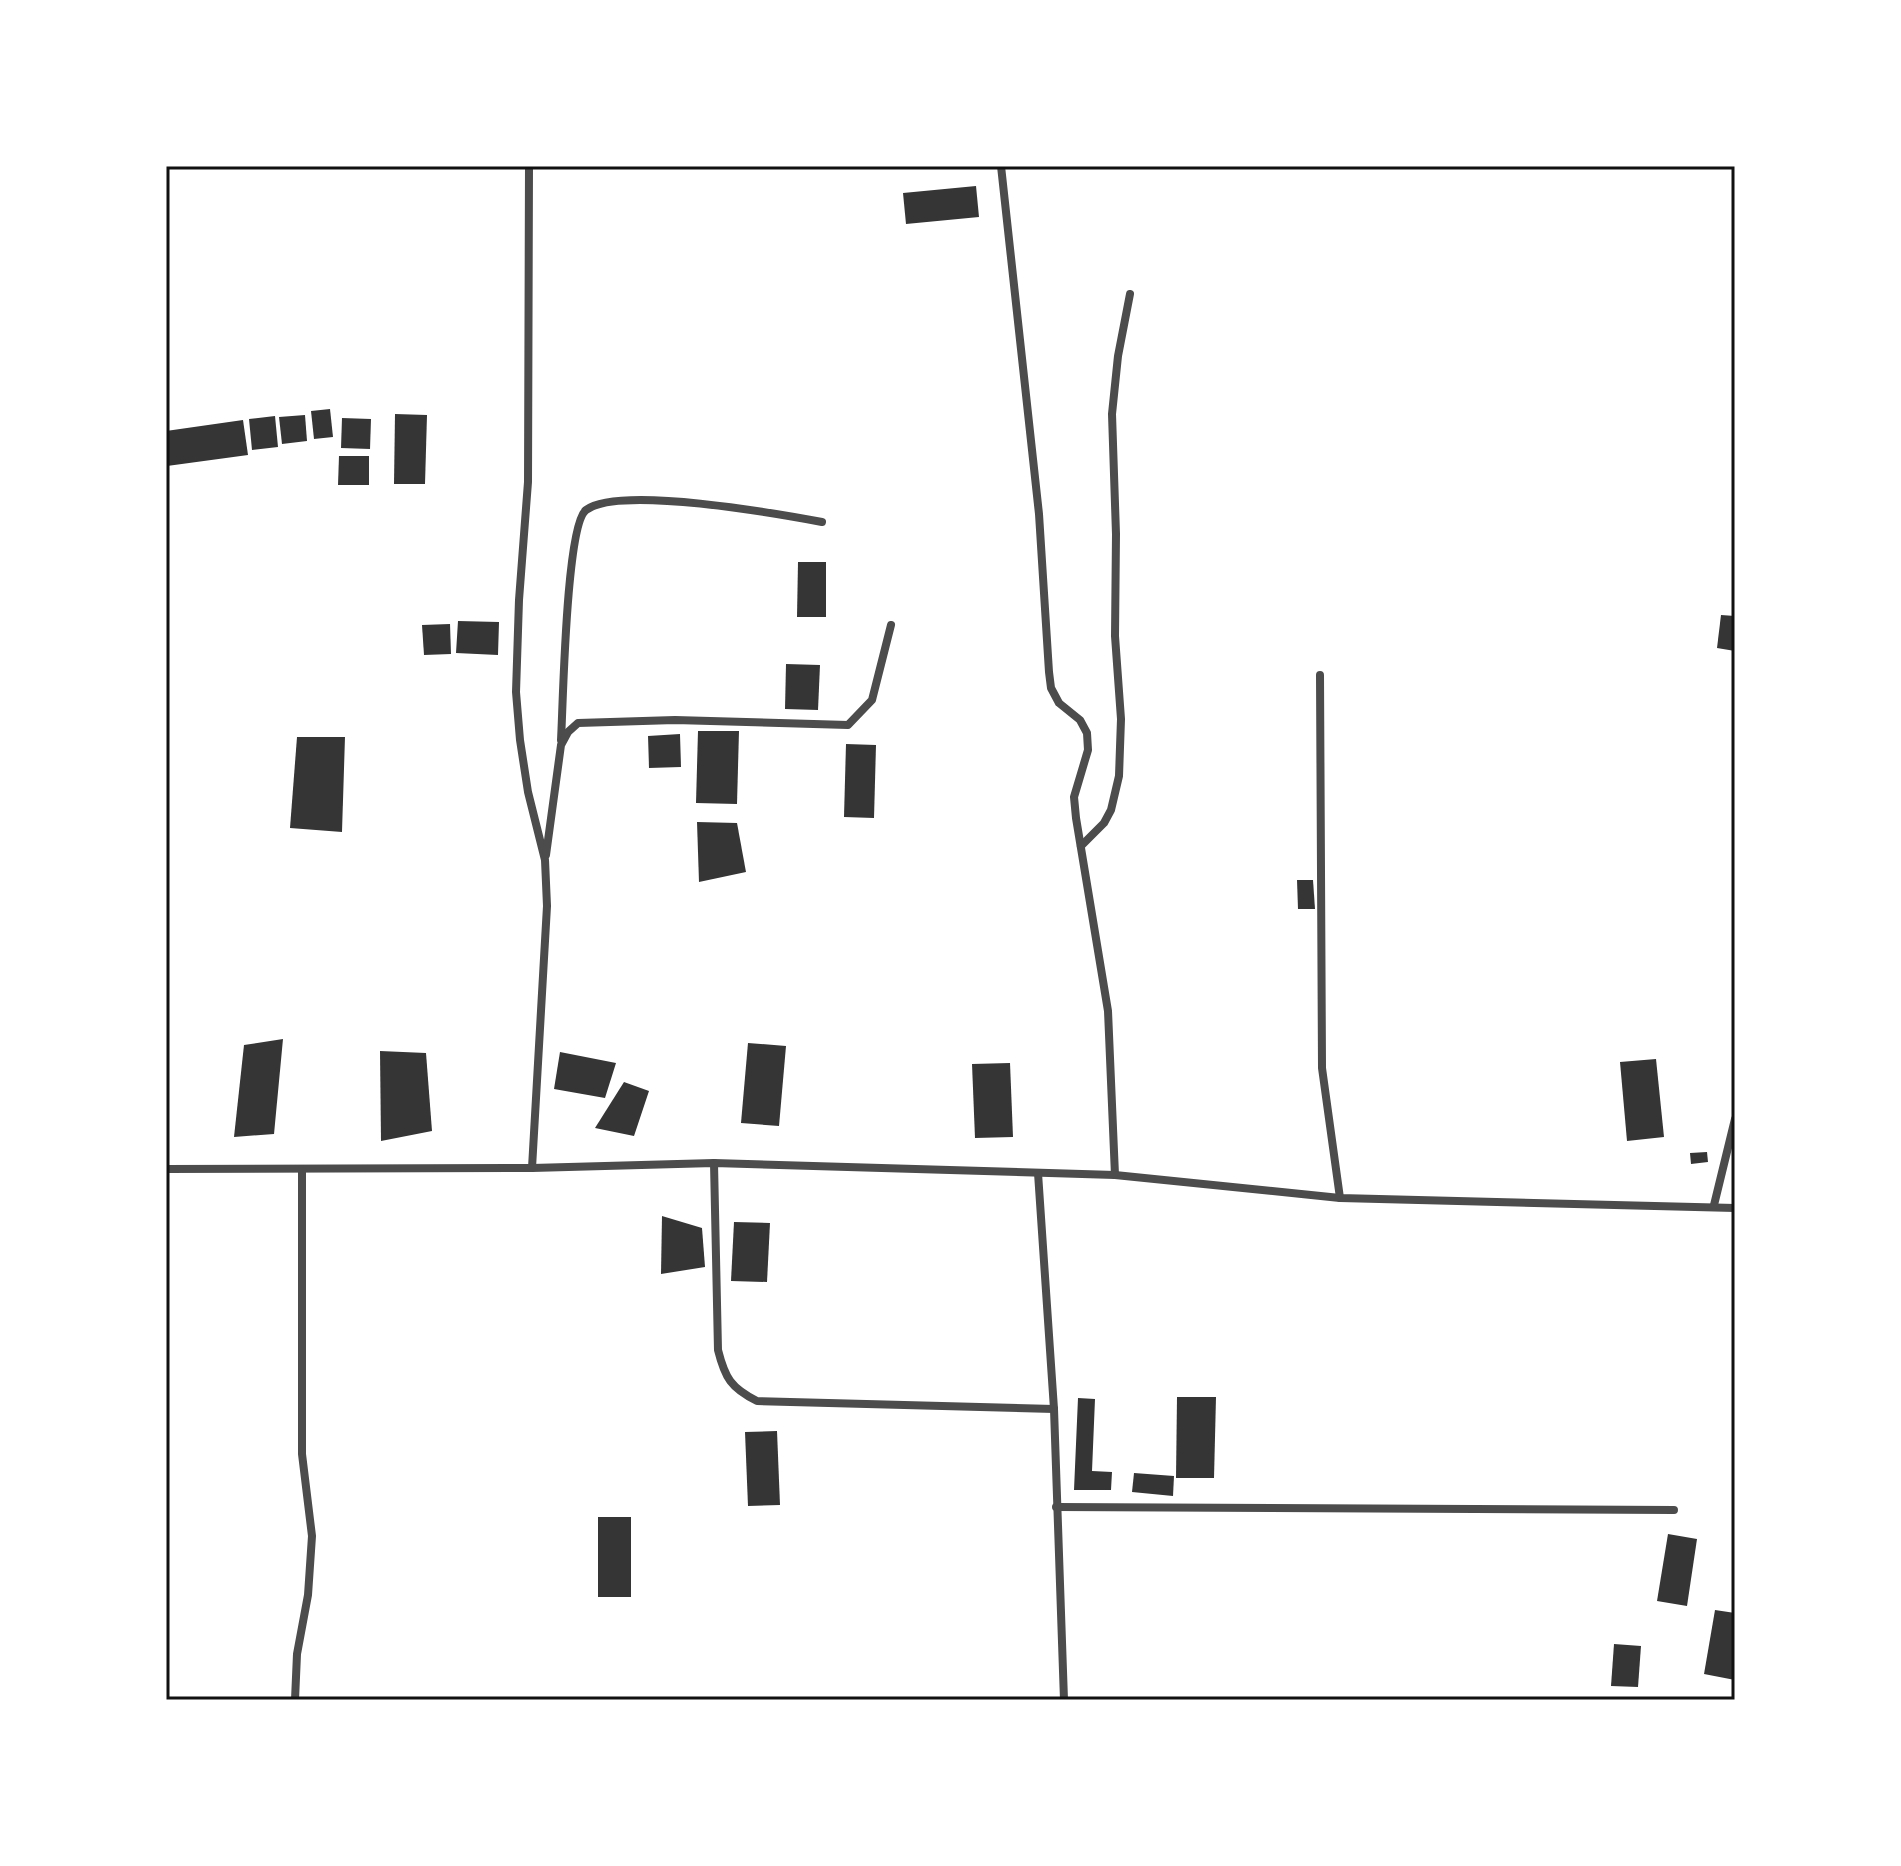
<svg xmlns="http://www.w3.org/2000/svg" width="1901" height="1866" viewBox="0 0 1901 1866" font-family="'Asap Condensed',sans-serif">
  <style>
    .building { fill: #353535 }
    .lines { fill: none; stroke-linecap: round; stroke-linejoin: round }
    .minor { stroke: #4c4c4c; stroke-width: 8 }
    .neatline { fill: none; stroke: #111; stroke-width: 3 }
  </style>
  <rect width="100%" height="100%" fill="#fff"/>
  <!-- building -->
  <g class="building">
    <polygon points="976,186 979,217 906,224 903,193"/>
    <polygon points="330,409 333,437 314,439 311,411"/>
    <polygon points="395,414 427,415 425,484 394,484"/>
    <polygon points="305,415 307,441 282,444 279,417"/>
    <polygon points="275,416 278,447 252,450 249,419"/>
    <polygon points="342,418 371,419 370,449 341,448"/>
    <polygon points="243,420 248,455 167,466 166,431"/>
    <polygon points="339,456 369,456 369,485 338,485"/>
    <polygon points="798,562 826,562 826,617 797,617"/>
    <polygon points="1721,615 1735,616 1735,651 1717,648"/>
    <polygon points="458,621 499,622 498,655 456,653"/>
    <polygon points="450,624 451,654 424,655 422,625"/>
    <polygon points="786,664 820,665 818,710 785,709"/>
    <polygon points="698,731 739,731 737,804 696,803"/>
    <polygon points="680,734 681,767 649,768 648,736"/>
    <polygon points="297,737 345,737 342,832 290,828"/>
    <polygon points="846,744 876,745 874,818 844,817"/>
    <polygon points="697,822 737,823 746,872 699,882"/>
    <polygon points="1297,880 1313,880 1315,909 1298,909"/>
    <polygon points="283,1039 274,1134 234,1137 244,1045"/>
    <polygon points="748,1043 786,1046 779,1126 741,1123"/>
    <polygon points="380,1051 426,1053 432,1131 381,1141"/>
    <polygon points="560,1052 616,1063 605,1098 554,1089"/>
    <polygon points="1656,1059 1664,1137 1627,1141 1620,1062"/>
    <polygon points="1010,1063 1013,1137 975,1138 972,1064"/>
    <polygon points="624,1082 649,1091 634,1136 595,1128"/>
    <polygon points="1707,1152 1708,1162 1691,1164 1690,1153"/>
    <polygon points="662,1216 702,1228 705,1267 661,1274"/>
    <polygon points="734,1222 770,1223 767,1282 731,1281"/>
    <polygon points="1177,1397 1216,1397 1214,1478 1176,1478"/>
    <polygon points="1078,1398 1095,1399 1092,1471 1112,1472 1111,1490 1074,1490"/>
    <polygon points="777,1431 780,1505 748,1506 745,1432"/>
    <polygon points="1134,1473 1174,1476 1173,1496 1132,1492"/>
    <rect x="598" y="1517" width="33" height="80"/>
    <polygon points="1668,1534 1697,1539 1687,1606 1657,1601"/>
    <polygon points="1715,1610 1735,1613 1735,1680 1704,1674"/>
    <polygon points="1614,1644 1641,1646 1638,1687 1611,1686"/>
  </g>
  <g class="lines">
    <!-- minor -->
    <g class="minor">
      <polyline points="529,166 528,482 519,600 516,692 520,740 528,792 545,860 547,906 532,1168"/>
      <polyline points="1001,166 1039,514 1049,672 1051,688 1059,703 1080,720 1087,733 1088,750 1074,797 1076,818 1108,1011 1115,1175"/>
      <polyline points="1320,675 1322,1068 1340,1198"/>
      <path d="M561,740C563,707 566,525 586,510C619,485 779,514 822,522"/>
      <polyline points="1081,846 1104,823 1111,810 1119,776 1121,719 1115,636 1116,534 1112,414 1118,356 1130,294"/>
      <polyline points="546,855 561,745 568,732 578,723 675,720 848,725 872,700 891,625"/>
      <path d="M714,1163L718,1350C725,1378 731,1388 757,1401L1054,1409"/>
      <polyline points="166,1169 532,1168 714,1163 1115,1175 1340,1198 1735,1208"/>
      <polyline points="1038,1173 1054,1409 1064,1700"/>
      <polyline points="1714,1205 1735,1119"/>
      <polyline points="1056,1507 1674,1510"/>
      <polyline points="295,1700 297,1654 308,1595 312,1536 302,1454 302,1169"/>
    </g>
  </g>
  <!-- border -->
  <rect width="1901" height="1866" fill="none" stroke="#ffffff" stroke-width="336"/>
  <rect x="168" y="168" width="1565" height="1530" class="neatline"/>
</svg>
